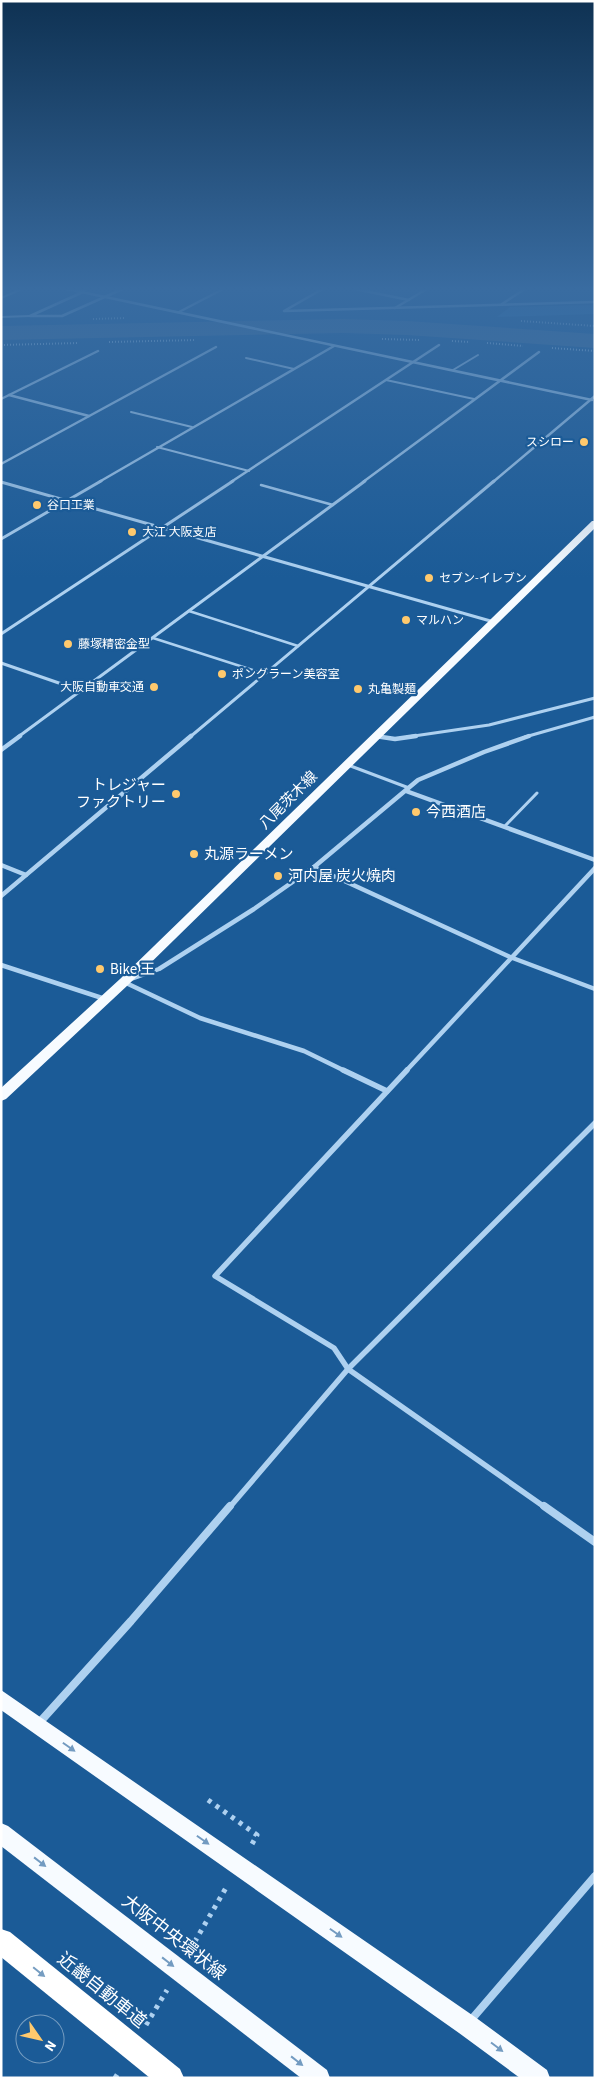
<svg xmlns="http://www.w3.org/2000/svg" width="596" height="2079" viewBox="0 0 596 2079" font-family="'Source Sans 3','Noto Sans JP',sans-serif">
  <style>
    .green { fill: #2f75b4 }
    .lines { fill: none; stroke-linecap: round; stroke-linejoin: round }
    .river { fill: #45719c; fill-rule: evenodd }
    .path-far1 { stroke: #aed1f0; stroke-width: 2; stroke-dasharray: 1 2; stroke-linecap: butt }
    .path { stroke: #aed1f0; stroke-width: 5; stroke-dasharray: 4 5.5; stroke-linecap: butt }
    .service-far2 { stroke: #aed1f0; stroke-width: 2 }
    .service-far1 { stroke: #aed1f0; stroke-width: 2.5 }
    .service { stroke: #aed1f0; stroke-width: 3 }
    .minor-far4 { stroke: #aed1f0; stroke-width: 2.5 }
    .minor-far3 { stroke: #aed1f0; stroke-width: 3 }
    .minor-far2 { stroke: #aed1f0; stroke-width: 4.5 }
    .minor-far1 { stroke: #aed1f0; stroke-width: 5.5 }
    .minor { stroke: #aed1f0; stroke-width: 8 }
    .primary { fill: #f7fbff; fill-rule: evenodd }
    .motorway { fill: #fff; fill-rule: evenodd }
    .oneway { fill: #739bc1 }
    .oneway2 { fill: #769dc1 }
    .poi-dot { fill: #ffc96d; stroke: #1b5b97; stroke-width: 2 }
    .labels { text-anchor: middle; stroke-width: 4.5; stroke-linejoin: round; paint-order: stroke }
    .far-poi-label { font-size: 12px; fill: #fff; stroke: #1b5b97; text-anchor: start }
    .poi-label { font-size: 15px; fill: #fff; stroke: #1b5b97; text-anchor: start }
    .street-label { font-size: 15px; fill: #fff; stroke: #1b5b97 }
    .near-street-label { font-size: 18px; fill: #fff; stroke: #1b5b97 }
  </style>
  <rect width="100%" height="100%" fill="#1b5b97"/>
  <!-- green -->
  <polygon class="green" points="595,305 595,314 497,317 510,307"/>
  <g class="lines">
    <!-- river -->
    <polygon class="river" points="343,319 407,321 595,334 595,348 407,335 343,333 1,340 1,326"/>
    <!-- path-far1 -->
    <g class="path-far1">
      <polyline points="93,319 125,318"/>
      <polyline points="521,321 595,326"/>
      <polyline points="382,339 420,340"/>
      <polyline points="452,341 470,342"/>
      <polyline points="109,342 196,340"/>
      <polyline points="487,343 523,346"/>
      <polyline points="1,345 78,343"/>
      <polyline points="552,348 595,351"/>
    </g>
    <!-- path -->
    <g class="path">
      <polyline points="208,1800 257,1835 251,1846"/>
      <polyline points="190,1950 227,1886"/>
      <polyline points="146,2025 167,1990"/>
      <polyline points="115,2078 120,2070"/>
    </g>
    <!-- service-far2 -->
    <g class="service-far2">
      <polyline points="1,298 27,287"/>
      <polyline points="1,317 30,316"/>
      <polyline points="246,358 294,369"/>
      <polyline points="453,370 478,355"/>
      <polyline points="386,380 474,399"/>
      <polyline points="131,412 192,427"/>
      <polyline points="157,447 249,471"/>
    </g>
    <!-- service-far1 -->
    <g class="service-far1">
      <polyline points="261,485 333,505"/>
      <polyline points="189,611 298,646"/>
      <polyline points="153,638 265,674"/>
    </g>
    <!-- service -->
    <g class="service">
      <polyline points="348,765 409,788"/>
      <polyline points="505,826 537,793"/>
    </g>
    <!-- minor-far4 -->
    <g class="minor-far4">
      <polyline points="58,287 592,400"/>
      <polyline points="326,287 284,311 595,302"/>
      <polyline points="345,287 409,300"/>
      <polyline points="80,292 90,287"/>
      <polyline points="83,292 30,316 62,316 127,287"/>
      <polyline points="502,304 528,287"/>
      <polyline points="395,308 430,287"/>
      <polyline points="179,312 227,287"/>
      <polyline points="9,395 89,416"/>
      <polyline points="1,399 98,351"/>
      <polyline points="1,464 216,347"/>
      <polyline points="99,482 334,346"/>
      <polyline points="231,482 439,345"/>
      <polyline points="363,482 539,352"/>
      <polyline points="493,482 595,396"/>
    </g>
    <!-- minor-far3 -->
    <g class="minor-far3">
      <polyline points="1,482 494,622"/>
      <polyline points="1,539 101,481"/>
      <polyline points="1,634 233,481"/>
      <polyline points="1,663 82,691"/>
      <polyline points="375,736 383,737"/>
      <polyline points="18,737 365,481"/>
      <polyline points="190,737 494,481"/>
      <polyline points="407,737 489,725 595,698"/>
      <polyline points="525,737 595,717"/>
    </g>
    <!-- minor-far2 -->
    <g class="minor-far2">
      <polyline points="375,736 395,739 416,736"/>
      <polyline points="1,750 20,736"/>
      <polyline points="406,791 595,860"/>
      <polyline points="1,865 26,875"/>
      <polyline points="314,867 510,957 595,989"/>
      <polyline points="1,896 191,736"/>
      <polyline points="1,965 105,999"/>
      <polyline points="131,979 159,969 254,909 314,867 418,780 484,752 529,736"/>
      <polyline points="124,982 200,1018 304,1051 345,1071"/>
      <polyline points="406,1071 595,868"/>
    </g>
    <!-- minor-far1 -->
    <g class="minor-far1">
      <polyline points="343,1070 387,1091"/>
      <polyline points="407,1070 215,1276 334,1348 348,1369 546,1508"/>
      <polyline points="229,1508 348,1369 595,1123"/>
    </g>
    <!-- minor -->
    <g class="minor">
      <polyline points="544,1506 595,1542"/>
      <polyline points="39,1723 131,1621 230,1506"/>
      <polyline points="471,2020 595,1876"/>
    </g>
    <!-- primary -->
    <g class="primary">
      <polygon points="592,521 595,521 595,528 128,985 6,1099 1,1101 1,1088 120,979"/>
      <polygon points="1,1690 475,2017 547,2070 550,2078 520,2078 459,2033 1,1710"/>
      <polygon points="1,1823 8,1826 327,2070 330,2078 301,2078 1,1846"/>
    </g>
    <!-- motorway -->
    <polygon class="motorway" points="1,1929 10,1932 180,2069 184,2078 150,2078 1,1957"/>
  </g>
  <!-- one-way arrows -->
  <defs><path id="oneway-solid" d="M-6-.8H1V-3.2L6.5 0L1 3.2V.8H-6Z" transform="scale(1.25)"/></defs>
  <g class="oneway">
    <use href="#oneway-solid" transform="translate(69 1747) rotate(35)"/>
    <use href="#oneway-solid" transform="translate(203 1840) rotate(35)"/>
    <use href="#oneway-solid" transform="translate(40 1862) rotate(38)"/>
    <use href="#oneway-solid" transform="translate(336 1933) rotate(35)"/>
    <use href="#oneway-solid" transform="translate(168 1962) rotate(38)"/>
    <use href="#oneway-solid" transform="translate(497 2047) rotate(37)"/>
    <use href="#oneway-solid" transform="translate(297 2061) rotate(38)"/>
  </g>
  <use class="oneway2" href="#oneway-solid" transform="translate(39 1972) rotate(39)"/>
  <!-- sky -->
  <linearGradient id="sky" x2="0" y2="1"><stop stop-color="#0f3253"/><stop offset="0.5" stop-color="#396ca1"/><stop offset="1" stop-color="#396ca1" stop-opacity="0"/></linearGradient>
  <rect width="596" height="578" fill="url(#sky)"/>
  <!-- markers -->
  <g class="poi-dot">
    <circle cx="584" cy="442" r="5"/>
    <circle cx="37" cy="505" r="5"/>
    <circle cx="132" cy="532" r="5"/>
    <circle cx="429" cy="578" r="5"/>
    <circle cx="406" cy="620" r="5"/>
    <circle cx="68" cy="644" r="5"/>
    <circle cx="222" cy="674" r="5"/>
    <circle cx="154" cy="687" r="5"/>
    <circle cx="358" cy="689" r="5"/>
    <circle cx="176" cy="794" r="5"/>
    <circle cx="416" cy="812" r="5"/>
    <circle cx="194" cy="854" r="5"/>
    <circle cx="278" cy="876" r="5"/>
    <circle cx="100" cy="969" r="5"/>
  </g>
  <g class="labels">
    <!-- far-poi labels -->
    <g class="far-poi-label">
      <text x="574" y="446" text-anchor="end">スシロー</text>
      <text x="47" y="509">谷口工業</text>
      <text x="142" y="536">大江 大阪支店</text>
      <text x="439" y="582">セブン-イレブン</text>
      <text x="416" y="624">マルハン</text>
      <text x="78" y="648">藤塚精密金型</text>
      <text x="232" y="678">ポングラーン美容室</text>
      <text x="144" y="691" text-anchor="end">大阪自動車交通</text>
      <text x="368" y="693">丸亀製麺</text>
    </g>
    <!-- poi labels -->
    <g class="poi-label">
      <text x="166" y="790" text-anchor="end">トレジャー<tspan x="166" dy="17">ファクトリー</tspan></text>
      <text x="426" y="817">今西酒店</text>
      <text x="204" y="859">丸源ラーメン</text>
      <text x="288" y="881">河内屋 炭火焼肉</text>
      <text x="110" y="974">Bike 王</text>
    </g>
    <!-- street labels -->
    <g class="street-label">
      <text transform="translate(288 800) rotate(-45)" y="5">八尾茨木線</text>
    </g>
    <!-- near-street labels -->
    <g class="near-street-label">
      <text transform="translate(174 1937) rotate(38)" y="6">大阪中央環状線</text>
      <text transform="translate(102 1990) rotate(39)" y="6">近畿自動車道</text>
    </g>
  </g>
  <!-- border -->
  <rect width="596" height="2079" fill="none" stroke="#ffffff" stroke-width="5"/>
  <!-- north arrow -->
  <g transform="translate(40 2039) rotate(124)"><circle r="24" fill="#1b5b97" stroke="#769dc1"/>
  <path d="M0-4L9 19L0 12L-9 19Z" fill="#ffc96d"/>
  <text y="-8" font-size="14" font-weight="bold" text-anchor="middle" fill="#ffffff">N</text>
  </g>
</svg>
